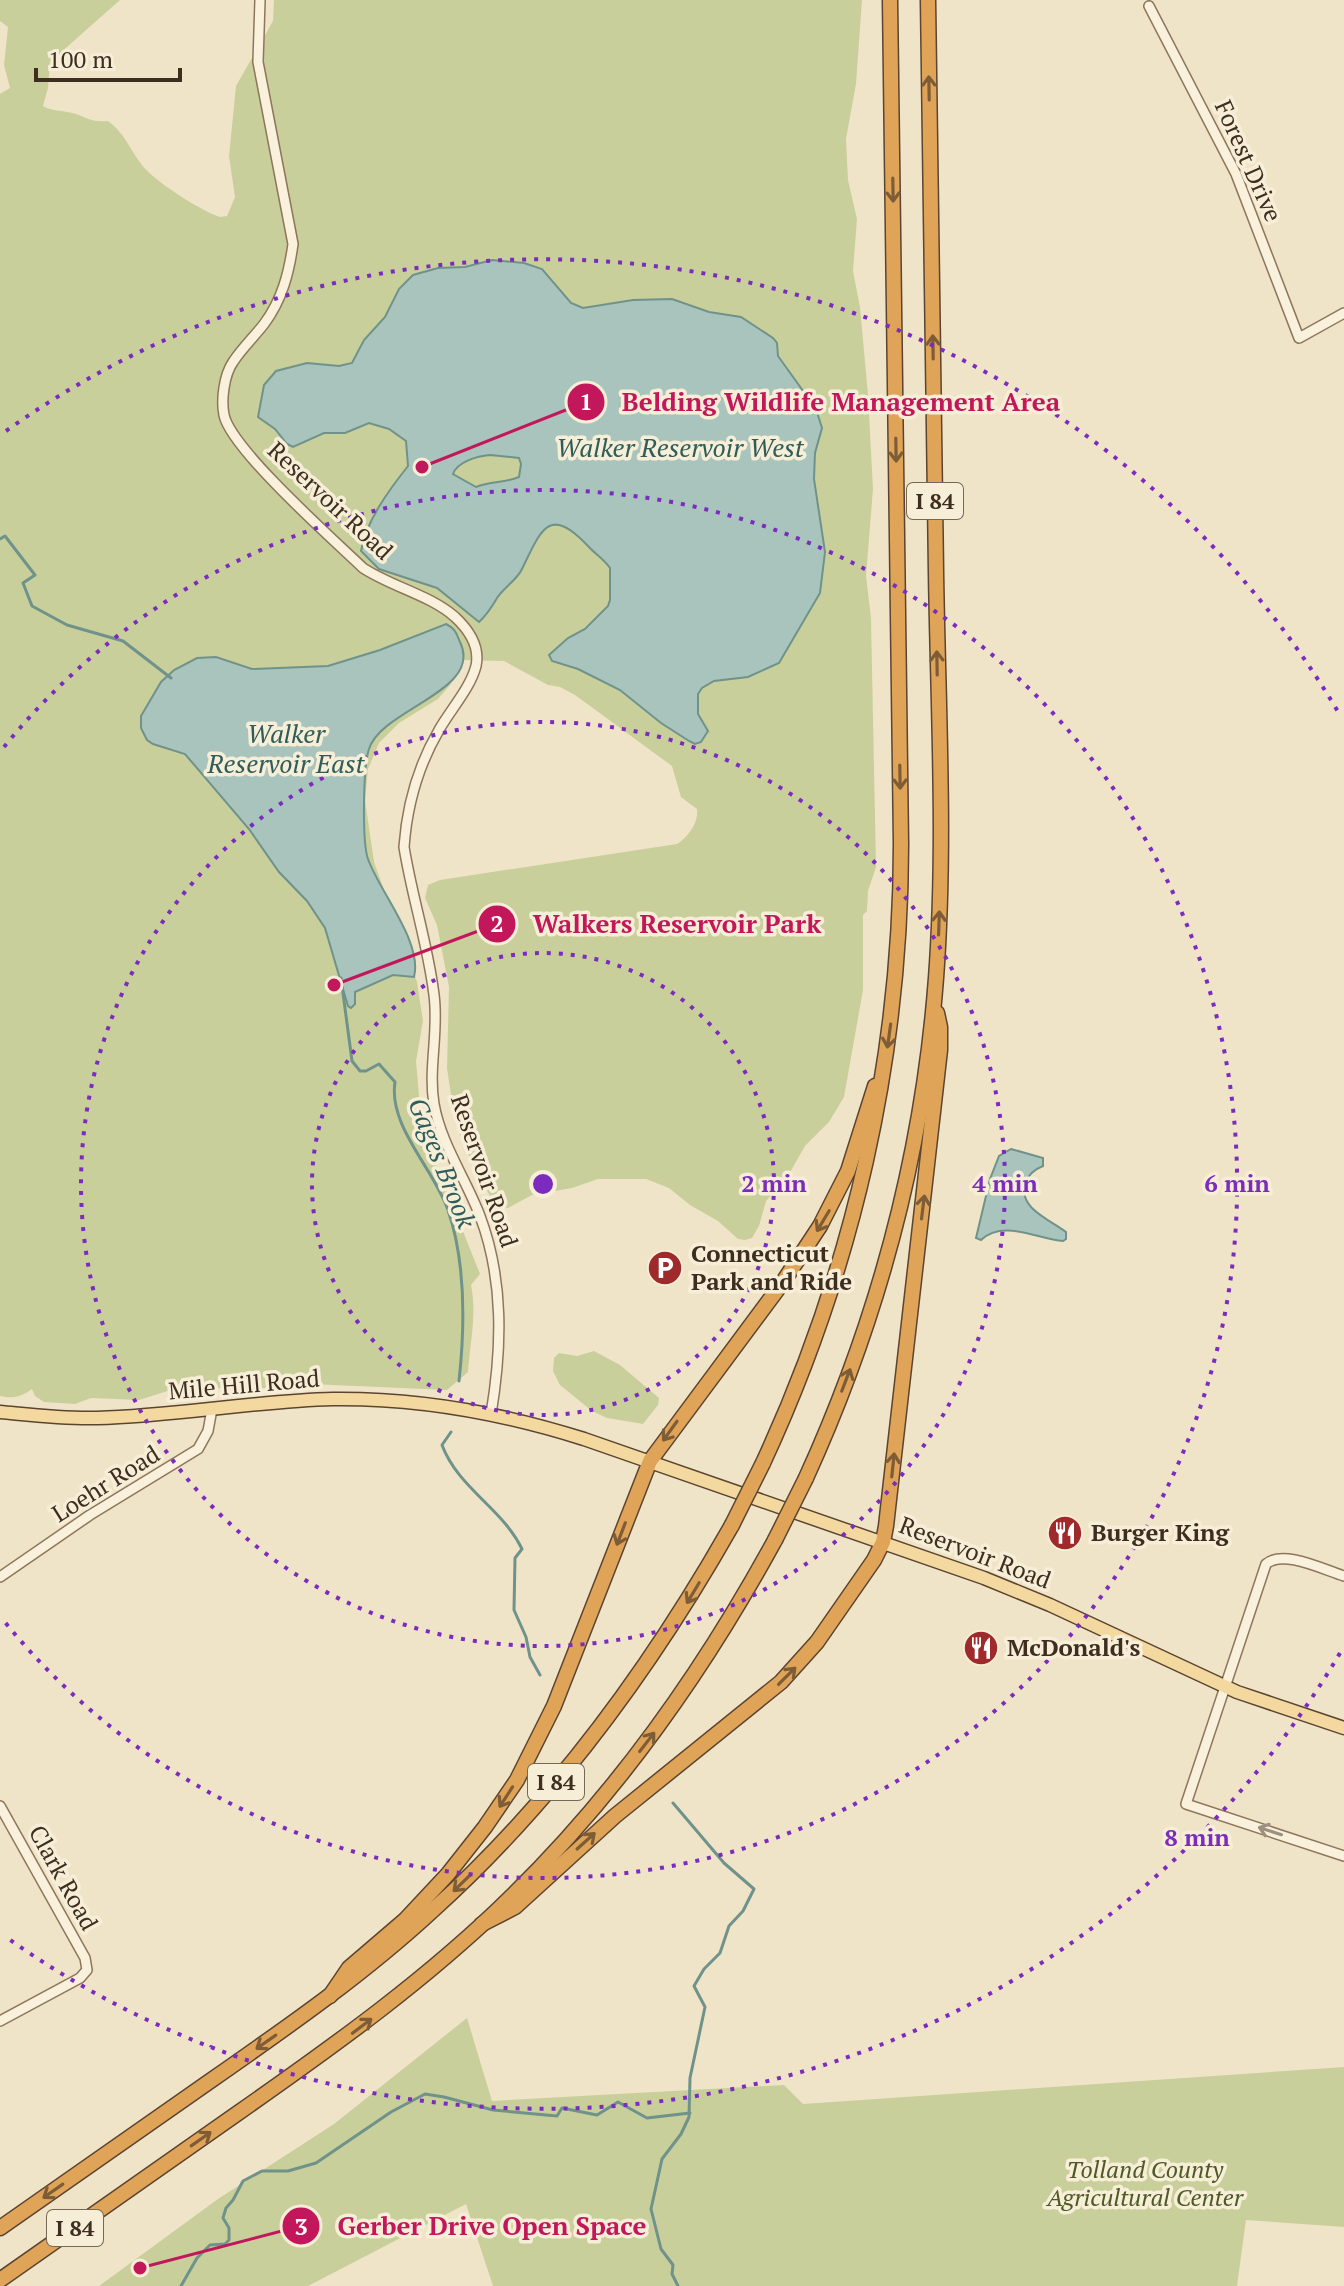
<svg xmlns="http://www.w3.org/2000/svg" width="1344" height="2286" viewBox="0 0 1344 2286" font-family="'PT Serif',serif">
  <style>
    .green { fill: #c9cf9b }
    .water { fill: #a9c4bc; stroke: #6f938a; stroke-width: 2; fill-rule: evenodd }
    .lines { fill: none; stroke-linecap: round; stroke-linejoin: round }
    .stream { stroke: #6f938a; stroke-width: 3 }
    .minor-casing { stroke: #8d765c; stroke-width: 12 }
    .major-casing { stroke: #5b4430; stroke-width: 15 }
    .highway-casing { stroke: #5b4430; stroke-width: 17 }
    .minor { stroke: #faf1dc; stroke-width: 9 }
    .major { stroke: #f3d9a0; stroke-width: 12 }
    .highway { stroke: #e0a458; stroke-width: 14 }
    .highway-bridge-casing { stroke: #5b4430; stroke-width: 17; stroke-linecap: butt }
    .highway-bridge { stroke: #e0a458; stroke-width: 14 }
    .oneway { stroke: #7e5d36 }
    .oneway2 { stroke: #9c907e }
    .ring { fill: none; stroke: #7b2cbf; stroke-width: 4; stroke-dasharray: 4 8 }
    .labels { text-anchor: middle; stroke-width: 7; stroke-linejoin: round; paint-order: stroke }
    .shield { fill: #f7eed8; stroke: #756857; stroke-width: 2 }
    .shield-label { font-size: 22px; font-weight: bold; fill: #3d2e20 }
    .street-label { font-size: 24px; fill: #3d2e20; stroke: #f7eed8 }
    .poi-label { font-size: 24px; font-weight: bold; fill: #3d2e20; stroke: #f7eed8; text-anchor: start }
    .park-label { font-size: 24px; font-style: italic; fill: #4d5a26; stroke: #f7eed8 }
    .water-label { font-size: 26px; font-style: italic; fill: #2f5d5a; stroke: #f7eed8 }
    .centre { fill: #7b2cbf; stroke: #f7eed8; stroke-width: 4 }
    .ring-label { font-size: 24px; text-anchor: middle; font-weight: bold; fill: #7b2cbf; stroke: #f7eed8; stroke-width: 7; stroke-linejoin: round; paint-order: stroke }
    .leader { fill: none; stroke: #c2185b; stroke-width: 3 }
    .callout-dot { fill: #c2185b; stroke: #f7eed8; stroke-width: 3 }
    .mark-label { font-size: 24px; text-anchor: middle; font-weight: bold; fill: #fff }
    .callout-label { font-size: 26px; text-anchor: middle; font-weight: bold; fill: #c2185b; stroke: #f7eed8; stroke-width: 7; stroke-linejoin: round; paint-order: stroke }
  </style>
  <rect width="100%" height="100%" fill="#f0e4c8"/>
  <!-- green -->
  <g class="green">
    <path d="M0,0H120L50,62L48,88L43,106C53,112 64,110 76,114C90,119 91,122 108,121C124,132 130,150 142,165C154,181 201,211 220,217L227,216L235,197L229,156L236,86L273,21L274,0H862L856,84L846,139L848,180L857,219L853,271L860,307L868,395L873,489L866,576L871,618L876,867L868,891L867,911L863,915V990L844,1097L829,1122L805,1146L788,1176L766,1201L759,1226L752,1238L745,1240L738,1239L718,1221L690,1205L669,1188L646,1179H598L572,1188L532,1195L508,1208L495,1206L464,1146L454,1115L447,1068L449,987L437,925L425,898L428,885L440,880L677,844C688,837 699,822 697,809L681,797L672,766L575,695L560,687L548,685L504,661L461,660L450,685L438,699L399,723L379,743L368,769L365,800L374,862L417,982L423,1021L416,1061L421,1118L429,1146L480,1274L471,1285C477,1314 470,1343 468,1372L447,1390L310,1384L233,1391L193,1383L139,1400L91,1398L75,1404L44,1402L35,1396L32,1389C21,1397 13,1399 0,1396V94L10,88L4,65L8,27L0,21Z"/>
    <polygon points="594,1351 620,1365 659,1398 658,1405 643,1424 607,1418 592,1411 560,1385 553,1371 554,1358 559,1353 577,1356"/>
    <polygon points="467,2018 492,2101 784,2085 803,2104 1344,2067 1344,2227 1246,2220 1237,2286 493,2286 466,2204 308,2286 99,2286 218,2199 334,2124"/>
  </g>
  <!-- water -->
  <g class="water">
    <path d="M492,260L524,263L542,269L571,303L583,308L633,300L672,299L709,312L741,317L773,338L777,343L778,356L816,409L822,428L815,453L814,479L825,552L820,593L779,663L748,677L714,681L702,688L698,694V714L708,731L701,742L695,744L689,741L661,723L620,690L578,669L552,661L549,655L568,638L585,629L608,606L610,600V568C604,559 595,554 588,546C549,504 541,530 522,569C517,580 504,587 497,598C491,608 488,614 479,622L437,588L379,569L361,551C366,521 389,490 408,466L406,441L389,429L369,423L345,433H324L293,447L287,444L275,429L258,417L264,385L276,371L307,363L339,366L352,363L364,340L385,317L399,289L413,275L438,268L465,267ZM490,455L519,458L521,464L519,477C505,483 491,481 476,487L453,474C457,462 477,456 490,455Z"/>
    <path d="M446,624C456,629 456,633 460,642C484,691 381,709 369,749C363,767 362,842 368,859C379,891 423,942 414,977L393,975L355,992V1004L351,1008L348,1006L325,928L307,901L279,872L249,829L185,754L153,744L147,740L141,728V716L161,682L174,670L197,658L216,657L252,669L328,666L380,650Z"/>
    <path d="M1011,1149L1043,1158V1166C1025,1173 1017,1192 1032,1208C1042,1218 1055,1224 1066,1232V1239L1063,1241C1037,1239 1003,1219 981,1240L976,1238L990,1179L999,1156Z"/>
  </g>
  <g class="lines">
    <!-- stream -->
    <g class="stream">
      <polyline points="0,539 5,536 35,575 23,583 32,606 67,625 123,641 171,678"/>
      <path d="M341,978L352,1061L360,1071H366L379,1064L395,1082C388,1126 434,1169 448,1210C466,1263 465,1326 459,1381"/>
      <path d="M451,1432L442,1445C458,1488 503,1509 522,1549L515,1558L514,1610L526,1637L530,1657L540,1675"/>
      <polyline points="673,1803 724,1863 754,1889 743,1911 729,1926 720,1953 704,1969 694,1986 705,2007 690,2078 689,2117 681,2134 662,2159 651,2209 661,2249 673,2265 672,2274 678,2286"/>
      <polyline points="181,2286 197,2258 210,2245 225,2244 229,2240 229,2228 223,2218 226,2208 233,2200 243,2181 262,2171 288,2171 316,2163 391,2112 425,2094 444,2097 493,2110 557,2116 562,2108 597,2115 618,2102 647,2118 690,2113"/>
    </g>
    <!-- minor casing -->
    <g class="minor-casing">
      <g id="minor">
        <path d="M260,0L258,62L293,244C289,273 282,300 264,324C254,337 242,348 233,362C224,375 221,400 224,415C231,449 334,540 363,568C392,587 430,595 455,617C469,630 480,647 476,666C470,689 450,710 439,730C418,766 407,805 404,847C412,897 428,945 434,995C439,1032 428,1068 434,1104C441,1144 466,1179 480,1216C504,1280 502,1348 491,1414"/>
        <polyline points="1149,6 1236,174 1299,338 1344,313"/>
        <path d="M1344,1576C1324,1570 1283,1549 1266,1564L1186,1804L1344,1856"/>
        <polyline points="0,1577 90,1515 198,1449 208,1431 212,1409"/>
        <polyline points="0,1806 85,1958 87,1970 80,1978 0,2021"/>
      </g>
    </g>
    <!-- major casing -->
    <g class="major-casing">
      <path id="major" d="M0,1412C32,1415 64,1419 97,1418C176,1416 254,1401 333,1399C419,1398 502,1413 584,1439L984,1578L1050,1605L1237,1692L1344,1728"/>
    </g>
    <!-- highway casing -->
    <g class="highway-casing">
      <g id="highway">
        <path d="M763,1463C853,1269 901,1059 901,844L890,0"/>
        <path d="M806,1478C878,1320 923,1151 936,978C946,843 938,707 936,572C933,381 931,191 928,0"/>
        <polyline points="482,1924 515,1907 615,1816 781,1682 817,1642 874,1560 883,1542 886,1526 940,1050 940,1027 937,1013"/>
        <polyline points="330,1996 349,1968 405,1920 448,1874 485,1827 517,1780 554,1706 650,1461 783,1282 820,1226 848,1171 875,1086"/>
        <path d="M0,2228C71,2179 142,2129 213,2079C289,2026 365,1973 433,1910C555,1800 651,1668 732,1525"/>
        <path d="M0,2280C79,2224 159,2169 238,2113C335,2045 429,1978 513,1895C619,1791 704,1670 775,1540"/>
      </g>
    </g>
    <!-- minor -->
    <use href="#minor" class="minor"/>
    <!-- major -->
    <use href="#major" class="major"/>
    <!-- highway -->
    <use href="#highway" class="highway"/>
    <!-- highway-bridge casing -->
    <g class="highway-bridge-casing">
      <g id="highway-bridge">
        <polyline points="732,1525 763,1463"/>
        <polyline points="775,1540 806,1478"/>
      </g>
    </g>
    <!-- highway-bridge -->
    <use href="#highway-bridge" class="highway-bridge"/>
  </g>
  <!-- one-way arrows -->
  <defs><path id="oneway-shaft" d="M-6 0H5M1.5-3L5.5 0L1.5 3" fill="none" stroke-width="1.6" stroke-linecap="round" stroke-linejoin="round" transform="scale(2)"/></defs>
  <g class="oneway">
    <use href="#oneway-shaft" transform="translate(929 88) rotate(-91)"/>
    <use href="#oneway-shaft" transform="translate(893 190) rotate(89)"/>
    <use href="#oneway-shaft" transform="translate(933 347) rotate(-91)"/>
    <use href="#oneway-shaft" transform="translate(896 450) rotate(89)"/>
    <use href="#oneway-shaft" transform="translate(937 663) rotate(-91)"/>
    <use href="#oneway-shaft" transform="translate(900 777) rotate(89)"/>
    <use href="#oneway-shaft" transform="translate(939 923) rotate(-88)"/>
    <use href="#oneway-shaft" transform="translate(889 1036) rotate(98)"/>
    <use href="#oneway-shaft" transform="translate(923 1207) rotate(-83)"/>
    <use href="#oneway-shaft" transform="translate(823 1221) rotate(121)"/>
    <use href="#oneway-shaft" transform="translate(846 1380) rotate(-69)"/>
    <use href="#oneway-shaft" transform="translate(670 1431) rotate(126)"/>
    <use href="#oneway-shaft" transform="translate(893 1465) rotate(-84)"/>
    <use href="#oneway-shaft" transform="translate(621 1534) rotate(111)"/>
    <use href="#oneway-shaft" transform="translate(693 1593) rotate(121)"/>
    <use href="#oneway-shaft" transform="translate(787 1676) rotate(-45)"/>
    <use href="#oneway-shaft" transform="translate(647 1742) rotate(-52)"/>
    <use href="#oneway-shaft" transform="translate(506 1797) rotate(123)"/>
    <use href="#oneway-shaft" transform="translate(586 1841) rotate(-42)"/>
    <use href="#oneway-shaft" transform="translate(462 1883) rotate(136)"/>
    <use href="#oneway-shaft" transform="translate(362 2026) rotate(-37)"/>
    <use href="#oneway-shaft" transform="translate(266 2042) rotate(145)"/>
    <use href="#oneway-shaft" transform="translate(201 2139) rotate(-35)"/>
    <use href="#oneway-shaft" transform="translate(53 2191) rotate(145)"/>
  </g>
  <use class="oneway2" href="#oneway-shaft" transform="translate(1270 1831) rotate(-162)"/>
  <!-- distance rings -->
  <g class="ring">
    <circle cx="543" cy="1184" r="231"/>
    <circle cx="543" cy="1184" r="462"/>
    <path d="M4 747A694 694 0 1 1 4 1621"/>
    <path d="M1340 1653A925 925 0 0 1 6 1937M6 431A925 925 0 0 1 1340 715"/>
  </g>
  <!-- icons -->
  <defs>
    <g id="parking-disc" transform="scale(1.8)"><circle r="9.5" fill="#9e2a2b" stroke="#f7eed8"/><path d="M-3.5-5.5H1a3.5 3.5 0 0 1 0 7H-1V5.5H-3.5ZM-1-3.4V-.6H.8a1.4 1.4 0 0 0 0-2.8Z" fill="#fff"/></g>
    <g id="restaurant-disc" transform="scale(1.8)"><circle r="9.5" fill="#9e2a2b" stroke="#f7eed8"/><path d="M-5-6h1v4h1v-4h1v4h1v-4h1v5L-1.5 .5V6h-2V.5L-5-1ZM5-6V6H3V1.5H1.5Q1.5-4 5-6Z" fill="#fff"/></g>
  </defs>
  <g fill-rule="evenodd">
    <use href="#parking-disc" x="665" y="1268"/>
    <use href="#restaurant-disc" x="1065" y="1533"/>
    <use href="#restaurant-disc" x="981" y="1648"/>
  </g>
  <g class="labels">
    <!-- shield labels -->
    <g class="shield">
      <rect x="907" y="483" width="56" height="36" rx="6"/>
      <rect x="528" y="1764" width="56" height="36" rx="6"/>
      <rect x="47" y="2210" width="56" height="36" rx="6"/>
    </g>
    <g class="shield-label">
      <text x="935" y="509">I 84</text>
      <text x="556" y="1790">I 84</text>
      <text x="75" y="2236">I 84</text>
    </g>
    <!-- street labels -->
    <g class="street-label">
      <text transform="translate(1248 161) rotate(66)" y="8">Forest Drive</text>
      <text transform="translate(330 501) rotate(43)" y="8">Reservoir Road</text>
      <text transform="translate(484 1171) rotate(71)" y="8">Reservoir Road</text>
      <text transform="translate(244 1385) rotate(-5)" y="8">Mile Hill Road</text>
      <text transform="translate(106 1484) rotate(-32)" y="8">Loehr Road</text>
      <text transform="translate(975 1553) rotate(21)" y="8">Reservoir Road</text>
      <text transform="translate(63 1878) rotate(61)" y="8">Clark Road</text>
    </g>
    <!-- poi labels -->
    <g class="poi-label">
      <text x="691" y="1262">Connecticut<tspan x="691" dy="28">Park and Ride</tspan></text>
      <text x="1091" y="1541">Burger King</text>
      <text x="1007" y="1656">McDonald's</text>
    </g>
    <!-- park labels -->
    <g class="park-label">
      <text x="1145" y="2178">Tolland County<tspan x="1145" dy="28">Agricultural Center</tspan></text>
    </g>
    <!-- water labels -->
    <g class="water-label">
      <text x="680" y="457">Walker Reservoir West</text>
      <text x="286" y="743">Walker<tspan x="286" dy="30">Reservoir East</tspan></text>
      <text transform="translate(442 1163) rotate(68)" y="9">Gages Brook</text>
    </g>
  </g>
  <circle cx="543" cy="1184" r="12" class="centre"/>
  <g class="ring-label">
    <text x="774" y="1192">2 min</text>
    <text x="1005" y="1192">4 min</text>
    <text x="1237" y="1192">6 min</text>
    <text x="1197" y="1846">8 min</text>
  </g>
  <!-- callouts -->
  <path class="leader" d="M422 467L586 402M334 985L497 924M140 2268L301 2226"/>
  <g class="callout-dot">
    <circle cx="422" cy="467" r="8"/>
    <circle cx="334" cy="985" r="8"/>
    <circle cx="140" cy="2268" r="8"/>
    <circle cx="586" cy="402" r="20"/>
    <circle cx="497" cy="924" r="20"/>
    <circle cx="301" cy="2226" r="20"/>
  </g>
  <g class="mark-label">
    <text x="586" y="410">1</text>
    <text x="497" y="932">2</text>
    <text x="301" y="2235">3</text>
  </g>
  <g class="callout-label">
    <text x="841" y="411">Belding Wildlife Management Area</text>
    <text x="677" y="933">Walkers Reservoir Park</text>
    <text x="492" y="2235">Gerber Drive Open Space</text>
  </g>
  <!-- scale -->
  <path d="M36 68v12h144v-12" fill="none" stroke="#3d2e20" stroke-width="4"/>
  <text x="48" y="68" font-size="24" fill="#3d2e20" stroke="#f7eed8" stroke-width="6" paint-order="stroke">100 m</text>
</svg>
